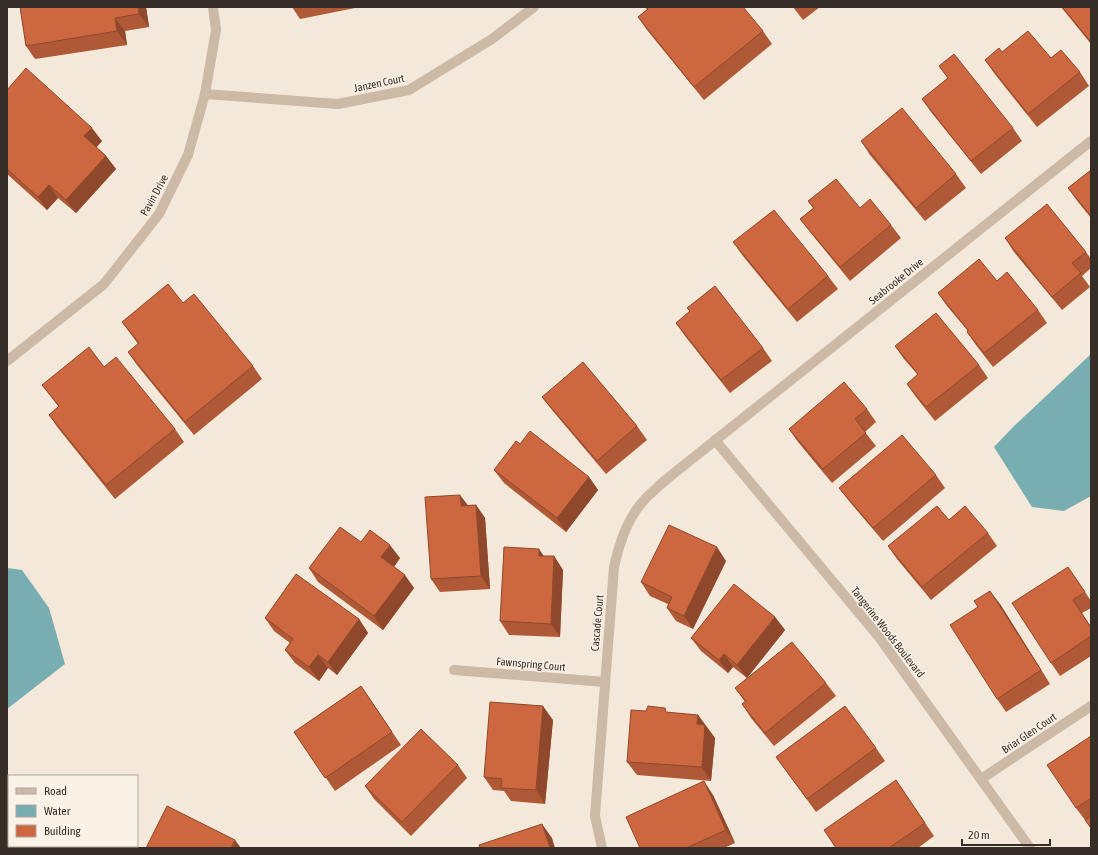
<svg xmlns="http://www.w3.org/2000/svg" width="1098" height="855" viewBox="0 0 1098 855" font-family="'Asap Condensed',sans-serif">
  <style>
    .water { fill: #78adb2 }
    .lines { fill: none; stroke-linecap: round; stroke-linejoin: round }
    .minor { stroke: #ccb9a6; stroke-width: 10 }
    .wall { fill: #af5936 }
    .shaded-wall { fill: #8f482c }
    .building { fill: #cc673f; stroke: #8f482c }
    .labels { text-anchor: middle; stroke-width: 3; stroke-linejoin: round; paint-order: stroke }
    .street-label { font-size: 11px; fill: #372d27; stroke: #faf2e7 }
  </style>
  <rect width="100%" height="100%" fill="#f3e8da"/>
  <!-- water -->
  <g class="water">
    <polygon points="1091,354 1091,496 1064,511 1032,507 994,447 1014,426"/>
    <polygon points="7,568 22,570 49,608 65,664 7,709"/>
  </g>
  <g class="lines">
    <!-- minor -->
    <g class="minor">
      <polyline points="205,94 338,104 409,90 492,39 534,7"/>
      <polyline points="7,361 104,284 159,214 188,155 205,94 216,30 213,7"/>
      <polyline points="715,440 879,637 1030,848"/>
      <polyline points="454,670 605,682"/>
      <polyline points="981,779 1091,706"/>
      <path d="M602,848L595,816L614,567C620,541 628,516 647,497C655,489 664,481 673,474L1091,141"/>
    </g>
  </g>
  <!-- wall -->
  <g class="wall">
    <polygon points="20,7 146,7 149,27 125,31 127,45 35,59 26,46"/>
    <polygon points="292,7 360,7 300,19"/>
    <polygon points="645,7 743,7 763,31 772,44 704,100 647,30 638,17 647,10"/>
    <polygon points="793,7 820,7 803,20"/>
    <polygon points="1061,7 1091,7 1091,44"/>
    <polygon points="1002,52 1051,58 1080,72 1089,86 1037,127 994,73 985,60"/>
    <polygon points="939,66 1013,128 1022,141 981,174 931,112 922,99 948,78"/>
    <polygon points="7,90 102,141 96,147 106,156 116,169 76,213 58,198 47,210 7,174"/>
    <polygon points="861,141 956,174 966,188 925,221 870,155"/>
    <polygon points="1091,170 1091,218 1078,202 1068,188"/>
    <polygon points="808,201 860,208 891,225 901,238 850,281 810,232 800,219 813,208"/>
    <polygon points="1005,238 1086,252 1091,259 1091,268 1082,276 1090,287 1062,310 1014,252"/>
    <polygon points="733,242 828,276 838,289 797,322 743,256"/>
    <polygon points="997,281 1038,310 1047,323 993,367 976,345 967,332 968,331 947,306 938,293"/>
    <polygon points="183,303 253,366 262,379 194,435 137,365 128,352 138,344 122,322"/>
    <polygon points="687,308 763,348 772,361 730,393 685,336 676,323 690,312"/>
    <polygon points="895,346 979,365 988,378 935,421 916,397 907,384 918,375 904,359"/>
    <polygon points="104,367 175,429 184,442 115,499 58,428 49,415 59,407 42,385"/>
    <polygon points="542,397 637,426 647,440 606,474 552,410"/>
    <polygon points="867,409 876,422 865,432 876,446 832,483 798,442 789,429"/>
    <polygon points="520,444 589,477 598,490 566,532 504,483 494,470"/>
    <polygon points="936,475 945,488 883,541 849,501 839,488"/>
    <polygon points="468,505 476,505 485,518 490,589 440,592 431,579"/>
    <polygon points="988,533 997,546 931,600 897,559 888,546"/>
    <polygon points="361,542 400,558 394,567 414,588 383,630 318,582 309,568"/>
    <polygon points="544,556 554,556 563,570 560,637 509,635 500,621"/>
    <polygon points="726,561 693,629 676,621 667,608 668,604 650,596 641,582"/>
    <polygon points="1077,580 1091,601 1091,608 1082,613 1091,627 1091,656 1060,676 1051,663"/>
    <polygon points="1000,604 1050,684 1006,712 997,699"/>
    <polygon points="775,617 785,630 747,678 733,667 728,673 701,651 691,638"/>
    <polygon points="265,618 359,619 368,633 337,675 328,668 319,681 295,663 285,650 290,643 274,631"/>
    <polygon points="826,683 836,696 774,746 751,718 742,704 745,702 735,688"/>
    <polygon points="361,686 401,745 335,791 294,732"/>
    <polygon points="646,711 698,715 715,738 711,781 637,775 627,762"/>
    <polygon points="553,720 545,804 511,801 504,791 493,790 484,777"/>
    <polygon points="1091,736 1091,828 1076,808"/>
    <polygon points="876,748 885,761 816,812 776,757"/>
    <polygon points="458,765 467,778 411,836 374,799 365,786"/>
    <polygon points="896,780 934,836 918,848 836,848"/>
    <polygon points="713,795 735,843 724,848 640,848"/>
  </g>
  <!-- shaded-wall -->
  <g class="shaded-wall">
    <polygon points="138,7 146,7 149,27 139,14"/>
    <polygon points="115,18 125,31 127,45 117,31"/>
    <polygon points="92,128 102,141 94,150 84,136"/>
    <polygon points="106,156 116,169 76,213 66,200"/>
    <polygon points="49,185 58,198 47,210 38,197"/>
    <polygon points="589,477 598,490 566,532 557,518"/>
    <polygon points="460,495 470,508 461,506"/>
    <polygon points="476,505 485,518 490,589 481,576"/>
    <polygon points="390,545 400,558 391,571 381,557"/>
    <polygon points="717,547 726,561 693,629 684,616"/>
    <polygon points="539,549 548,562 539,556"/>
    <polygon points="554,556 563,570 560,637 551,624"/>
    <polygon points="405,575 414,588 383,630 374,616"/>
    <polygon points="990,591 1000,604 1050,684 1041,670"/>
    <polygon points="1073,600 1091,627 1091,628"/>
    <polygon points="775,617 785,630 747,678 737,665"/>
    <polygon points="359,619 368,633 337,675 328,662"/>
    <polygon points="724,654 733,667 728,673 719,660"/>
    <polygon points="318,655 328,668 319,681 309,667"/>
    <polygon points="543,706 553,720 545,804 536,790"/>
    <polygon points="698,715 715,738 711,781 702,767 697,724"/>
    <polygon points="704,781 713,795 735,843 726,830"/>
    <polygon points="542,824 552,838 555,848 550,848"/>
    <polygon points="235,840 241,848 231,848"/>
    <polygon points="107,846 113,846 114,848 108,848"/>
  </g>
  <!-- building -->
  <g class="building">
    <polygon points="20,7 138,7 139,14 115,18 117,31 26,46"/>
    <polygon points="646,7 743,7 763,31 694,87 638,17 648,9"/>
    <polygon points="1062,7 1091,7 1091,42"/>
    <polygon points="1028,31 1051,58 1061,50 1080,72 1028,114 985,60 999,48 1002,52"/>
    <polygon points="954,54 1013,128 971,161 922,99 948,78 939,66"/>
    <polygon points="26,68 92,128 84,136 106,156 66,200 49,185 38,197 7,169 7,90"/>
    <polygon points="902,108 956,174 916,208 861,141"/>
    <polygon points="1091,170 1091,216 1068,188"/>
    <polygon points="836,179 860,208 870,199 891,225 840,267 800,219 814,208 808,201"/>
    <polygon points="1047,204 1086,252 1072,263 1081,273 1052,297 1005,238"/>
    <polygon points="774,210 828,276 788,309 733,242"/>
    <polygon points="979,259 997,281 1007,272 1038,310 984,353 967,332 968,330 938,293"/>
    <polygon points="168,284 183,303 194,294 253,366 185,422 128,352 139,343 122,322"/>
    <polygon points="715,286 763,348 721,380 676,323 690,311 687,308"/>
    <polygon points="936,313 979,365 926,407 907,384 918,374 895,346"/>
    <polygon points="89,347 104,367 116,357 175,429 106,485 49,415 59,406 42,385"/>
    <polygon points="583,362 637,426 597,461 542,397"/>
    <polygon points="844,382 867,409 855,419 866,433 823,469 789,429"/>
    <polygon points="530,431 589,477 557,518 494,470 516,441 520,444"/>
    <polygon points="902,435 936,475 873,528 839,488"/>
    <polygon points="460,495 461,506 476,505 481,576 431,579 425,497"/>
    <polygon points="937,506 949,520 965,506 988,533 922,587 888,546"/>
    <polygon points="669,525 717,547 684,616 667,608 672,597 641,582"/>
    <polygon points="340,527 361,542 370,530 390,545 381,557 405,575 374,616 309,568"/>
    <polygon points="504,547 539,549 539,556 554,556 551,624 500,621"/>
    <polygon points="1068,567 1085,592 1073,600 1091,628 1091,636 1051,663 1012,603"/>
    <polygon points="296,574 359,619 328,662 318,655 309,667 285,650 293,639 265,618"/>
    <polygon points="734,584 775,617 737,665 724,654 719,660 691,638"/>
    <polygon points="990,591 1041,670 997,699 950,625 978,607 974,601"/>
    <polygon points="792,642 826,683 765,733 742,704 746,701 735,688"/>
    <polygon points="361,686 392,732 325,778 294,732"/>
    <polygon points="490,702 543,706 536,790 501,788 502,779 484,777"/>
    <polygon points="648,706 665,708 666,712 698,715 697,724 705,725 702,767 627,762 631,710 646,711"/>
    <polygon points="845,706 876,748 807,799 776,757"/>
    <polygon points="421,729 458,765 402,822 365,786"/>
    <polygon points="1091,736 1091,798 1076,808 1047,765"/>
    <polygon points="896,780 925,823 889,848 836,848 824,830"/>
    <polygon points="704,781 726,830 686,848 640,848 626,817"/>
    <polygon points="167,806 235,840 231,848 146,848"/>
    <polygon points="1091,816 1091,828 1085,820"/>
    <polygon points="542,824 550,848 480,848 479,845"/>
    <polygon points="26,846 107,846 108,848 26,848"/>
  </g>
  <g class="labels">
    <!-- street labels -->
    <g class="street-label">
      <text transform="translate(379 83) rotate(-12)" y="4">Janzen Court</text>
      <text transform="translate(154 195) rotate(-61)" y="4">Pavin Drive</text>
      <text transform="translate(896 281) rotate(-39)" y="4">Seabrooke Drive</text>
      <text transform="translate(597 623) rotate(-85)" y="4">Cascade Court</text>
      <text transform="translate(888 632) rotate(52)" y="4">Tangerine Woods Boulevard</text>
      <text transform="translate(531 664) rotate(5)" y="4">Fawnspring Court</text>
      <text transform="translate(1029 733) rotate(-34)" y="4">Briar Glen Court</text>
    </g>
  </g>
  <!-- border -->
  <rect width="1098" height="855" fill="none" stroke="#372d27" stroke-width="16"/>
  <!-- legend -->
  <rect x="8" y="775" width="130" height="72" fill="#faf2e7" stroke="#aca39a"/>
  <rect x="16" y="788" width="20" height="6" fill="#ccb9a6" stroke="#aca39a"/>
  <text x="44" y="795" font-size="12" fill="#372d27">Road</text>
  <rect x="16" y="805" width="20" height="12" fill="#78adb2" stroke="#aca39a"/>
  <text x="44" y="815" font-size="12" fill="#372d27">Water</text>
  <rect x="16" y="825" width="20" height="12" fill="#cc673f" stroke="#aca39a"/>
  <text x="44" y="835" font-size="12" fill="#372d27">Building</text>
  <!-- scale -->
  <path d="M962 839v6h88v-6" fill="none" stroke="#372d27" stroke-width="2"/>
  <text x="968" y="839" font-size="12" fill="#372d27" stroke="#faf2e7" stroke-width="3" paint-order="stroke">20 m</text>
</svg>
